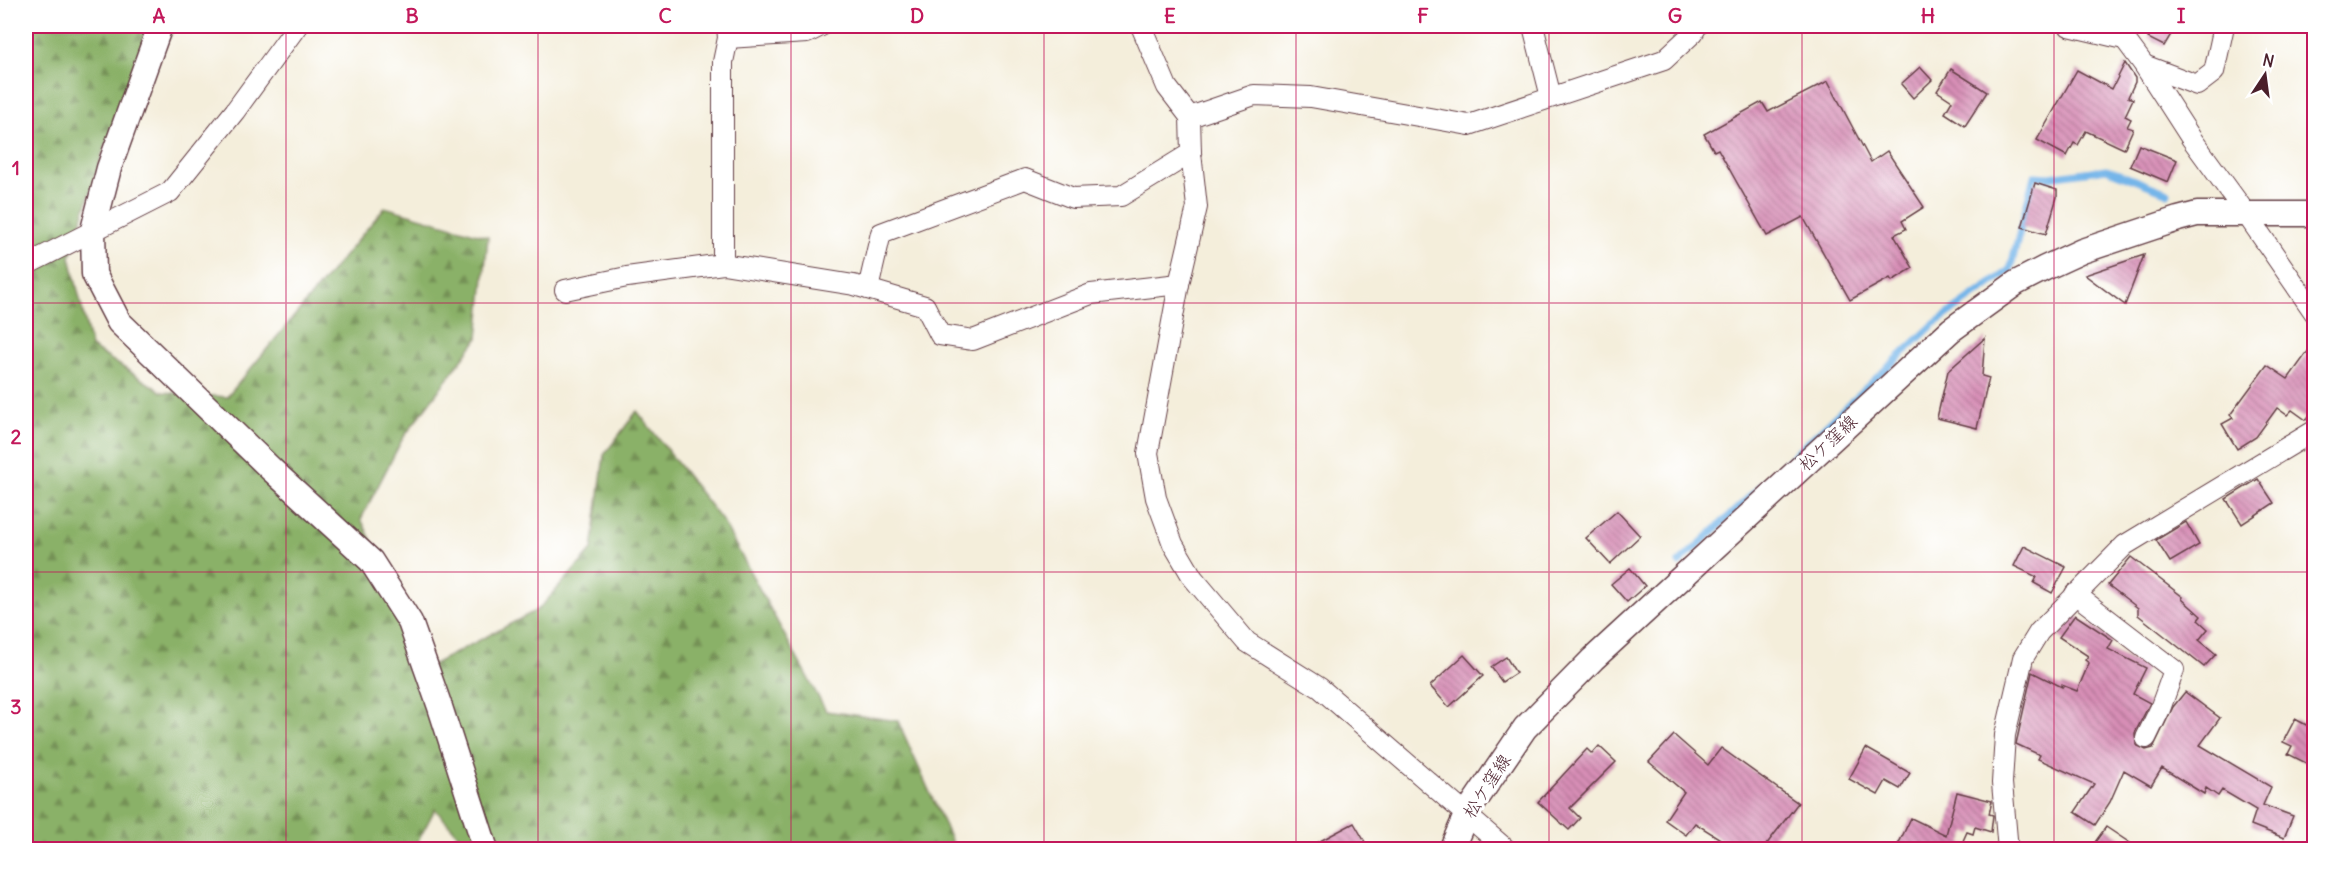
<svg xmlns="http://www.w3.org/2000/svg" width="2340" height="875" viewBox="0 0 2340 875" font-family="Delius,'Klee One',sans-serif">
  <style>
    .forest { fill: url(#forest-firs); stroke: #6a6849; stroke-width: 1.5 }
    .lines { fill: none; stroke-linecap: round; stroke-linejoin: round }
    .stream { stroke: #75b5e9; stroke-width: 7 }
    .building { fill: url(#building-back-hatch) }
    .minor-casing { stroke: #643e45; stroke-width: 22 }
    .tertiary-casing { stroke: #643e45; stroke-width: 27 }
    .minor { stroke: #fff; stroke-width: 20 }
    .tertiary { stroke: #fff; stroke-width: 24 }
    .grid { fill: none; stroke: #c2185b; stroke-width: 1.5; stroke-opacity: 0.55 }
    .labels { text-anchor: middle; stroke-width: 6; stroke-linejoin: round; paint-order: stroke }
    .street-label { font-size: 18px; fill: #4a1f2b; stroke: #fff }
    .neatline { fill: none; stroke: #c2185b; stroke-width: 2 }
    .grid-label { font-size: 20px; text-anchor: middle; font-weight: bold; fill: #c2185b }
  </style>
  <defs>
    <pattern id="forest-firs" width="22" height="20" patternUnits="userSpaceOnUse" patternTransform="scale(1.5)"><rect width="22" height="20" fill="#8ab167"/><path d="M5 1l3.5 6h-7zM16 11l3.5 6h-7z" fill="#738f55"/></pattern>
    <pattern id="building-back-hatch" width="6" height="6" patternUnits="userSpaceOnUse" patternTransform="scale(1.5)"><rect width="6" height="6" fill="#d78eb6"/><path d="M-1 5l2 2M0 0l6 6M5-1l2 2" fill="none" stroke="#b07394"/></pattern>
  </defs>
  <rect width="100%" height="100%" fill="#fff"/>
  <filter id="ink" filterUnits="userSpaceOnUse"><feTurbulence type="fractalNoise" baseFrequency=".0167" numOctaves="2"/><feDisplacementMap in="SourceGraphic" scale="12" xChannelSelector="R" yChannelSelector="G"/><feConvolveMatrix kernelMatrix="1 2 1 2 8 2 1 2 1" color-interpolation-filters="sRGB"/></filter>
  <filter id="wash" filterUnits="userSpaceOnUse"><feTurbulence type="fractalNoise" baseFrequency=".008" numOctaves="4" result="noise"/><feDisplacementMap in="SourceGraphic" scale="24" xChannelSelector="R" yChannelSelector="G"/><feGaussianBlur stdDeviation="1.35" result="paint"/><feColorMatrix in="noise" values="0 0 0 0 0 0 0 0 0 0 0 0 0 0 0 0 0 1.4 0 .05"/><feComposite in="paint" operator="in"/></filter>
  <g filter="url(#wash)">
    <rect width="100%" height="100%" fill="#f4eedb"/>
    <!-- forest -->
    <polygon class="forest" points="26,26 176,26 105,145 70,257 91,347 162,392 227,397 385,207 488,237 478,338 403,438 361,519 432,665 539,609 592,550 604,455 637,411 723,522 826,711 898,721 955,849 471,849 435,809 414,849 26,849"/>
    <g class="lines">
      <!-- stream -->
      <polyline class="stream" points="1679,563 1934,324 2010,270 2034,176 2050,177 2106,169 2168,193"/>
    </g>
    <g id="blocks">
      <!-- building -->
      <g class="building">
        <polygon points="2155,26 2176,26 2164,46 2148,38"/>
        <polygon points="2125,63 2135,78 2135,82 2128,97 2133,99 2125,116 2131,119 2127,127 2133,129 2124,149 2086,131 2078,145 2074,143 2067,156 2037,140 2077,70 2112,89"/>
        <polygon points="1920,67 1932,80 1913,98 1901,84"/>
        <polygon points="1951,69 1987,92 1965,126 1945,113 1952,101 1937,91"/>
        <polygon points="1828,81 1871,162 1887,151 1924,207 1902,221 1906,229 1894,235 1913,268 1892,281 1890,278 1850,300 1803,217 1767,236 1718,149 1714,151 1704,134 1762,102 1768,112"/>
        <polygon points="2139,145 2177,160 2168,182 2130,166"/>
        <polygon points="2035,183 2057,190 2057,197 2046,234 2022,227"/>
        <polygon points="2144,255 2125,305 2085,275"/>
        <polygon points="1985,338 1982,376 1989,378 1977,428 1937,418 1948,371"/>
        <polygon points="2314,343 2314,409 2306,420 2292,410 2287,415 2277,408 2256,437 2237,449 2222,424 2233,418 2230,415 2267,365 2288,379"/>
        <polygon points="2258,479 2274,503 2242,524 2226,499"/>
        <polygon points="1617,511 1640,536 1610,564 1586,538"/>
        <polygon points="2186,522 2199,545 2170,562 2156,540"/>
        <polygon points="2024,546 2066,567 2052,593 2034,583 2037,577 2014,566"/>
        <polygon points="2131,557 2183,597 2182,599 2201,616 2198,620 2208,629 2199,640 2216,654 2204,667 2138,615 2138,608 2108,585"/>
        <polygon points="1630,568 1645,586 1627,602 1611,584"/>
        <polygon points="2075,615 2113,640 2108,649 2146,668 2133,694 2150,703 2135,733 2136,745 2146,750 2153,748 2173,707 2185,692 2220,718 2200,745 2271,787 2263,805 2293,816 2284,838 2251,825 2256,810 2222,790 2218,796 2206,788 2204,794 2162,768 2151,786 2124,770 2110,802 2095,825 2075,812 2094,784 2038,759 2040,755 2016,744 2032,672 2062,687 2062,685 2077,691 2089,663 2085,660 2088,656 2059,637"/>
        <polygon points="1464,655 1483,676 1449,707 1430,686"/>
        <polygon points="1506,657 1516,673 1502,682 1491,667"/>
        <polygon points="2295,719 2314,729 2314,767 2288,754 2292,746 2283,742"/>
        <polygon points="1674,735 1708,765 1721,748 1798,803 1763,849 1736,849 1695,823 1686,835 1665,820 1684,792 1649,762"/>
        <polygon points="1599,746 1616,762 1570,808 1580,818 1569,830 1538,802 1587,749 1592,754"/>
        <polygon points="1866,748 1910,773 1900,789 1886,781 1878,795 1849,779"/>
        <polygon points="1957,792 1992,801 1989,814 1993,815 1991,832 1975,827 1973,834 1967,832 1962,843 1976,849 1907,849 1898,845 1911,818 1946,835"/>
        <polygon points="1354,823 1369,849 1305,849"/>
        <polygon points="2106,827 2139,849 2090,849"/>
      </g>
    </g>
  </g>
  <g filter="url(#ink)">
    <use href="#blocks" fill-opacity="0" stroke="#643e45" stroke-width="1.5"/>
    <g class="lines">
      <!-- minor casing -->
      <g class="minor-casing">
        <g id="minor">
          <polyline points="1141,26 1167,87 1190,117 1191,153 1197,207 1179,284 1148,453 1156,498 1173,544 1193,578 1247,642 1320,688 1507,850"/>
          <polyline points="1533,26 1551,97"/>
          <polyline points="2069,26 2124,39"/>
          <polyline points="2115,26 2144,65 2191,138 2247,215 2314,312"/>
          <polyline points="728,38 807,33 821,26"/>
          <polyline points="2144,65 2197,85 2214,72 2224,26"/>
          <polyline points="1190,117 1254,95 1311,97 1469,125 1664,60 1693,33 1697,26"/>
          <polyline points="723,264 723,62 728,38 727,26"/>
          <polyline points="26,265 170,192 235,111 297,26"/>
          <polyline points="868,289 881,233 1025,179 1073,198 1121,196 1191,153"/>
          <polyline points="565,290 627,277 723,264 854,285 925,306 940,335 973,340 1091,294 1179,284"/>
          <polyline points="2075,594 2174,670 2160,709 2146,738"/>
          <polyline points="2008,850 2002,783 2005,735 2023,658 2039,632 2125,545 2314,431"/>
        </g>
      </g>
      <!-- tertiary casing -->
      <g class="tertiary-casing">
        <g id="tertiary">
          <polyline points="160,26 109,168 93,230 94,274 119,322 272,470 371,561 410,622 440,707 486,850"/>
          <polyline points="1451,850 1467,813 1525,728 1593,659 1951,330 2016,283 2045,268 2082,251 2178,219 2197,214 2314,214"/>
        </g>
      </g>
      <!-- minor -->
      <use href="#minor" class="minor"/>
      <!-- tertiary -->
      <use href="#tertiary" class="tertiary"/>
    </g>
  </g>
  <!-- grid -->
  <path class="grid" d="M286,26V850M538,26V850M791,26V850M1044,26V850M1296,26V850M1549,26V850M1802,26V850M2054,26V850M26,303H2314M26,572H2314"/>
  <g class="labels">
    <!-- street labels -->
    <g class="street-label">
      <text transform="translate(1828 443) rotate(-43)" y="6">松ケ窪線</text>
      <text transform="translate(1487 786) rotate(-57)" y="6">松ケ窪線</text>
    </g>
  </g>
  <!-- margin -->
  <rect width="2340" height="875" fill="none" stroke="#fff" stroke-width="66"/>
  <!-- north arrow -->
  <g transform="translate(2265 75) rotate(13)" stroke="#ffffff" stroke-width="4.5" paint-order="stroke">
  <path d="M0-4.5L10 22L0 15L-10 22Z" fill="#4a1f2b"/>
  <text y="-9" font-size="16" font-weight="bold" text-anchor="middle" fill="#4a1f2b">N</text>
  </g>
  <rect x="33" y="33" width="2274" height="809" class="neatline"/>
  <g class="grid-label">
    <text x="159" y="23">A</text>
    <text x="412" y="23">B</text>
    <text x="665" y="23">C</text>
    <text x="917" y="23">D</text>
    <text x="1170" y="23">E</text>
    <text x="1423" y="23">F</text>
    <text x="1675" y="23">G</text>
    <text x="1928" y="23">H</text>
    <text x="2181" y="23">I</text>
    <text x="16" y="175">1</text>
    <text x="16" y="444">2</text>
    <text x="16" y="714">3</text>
  </g>
</svg>
